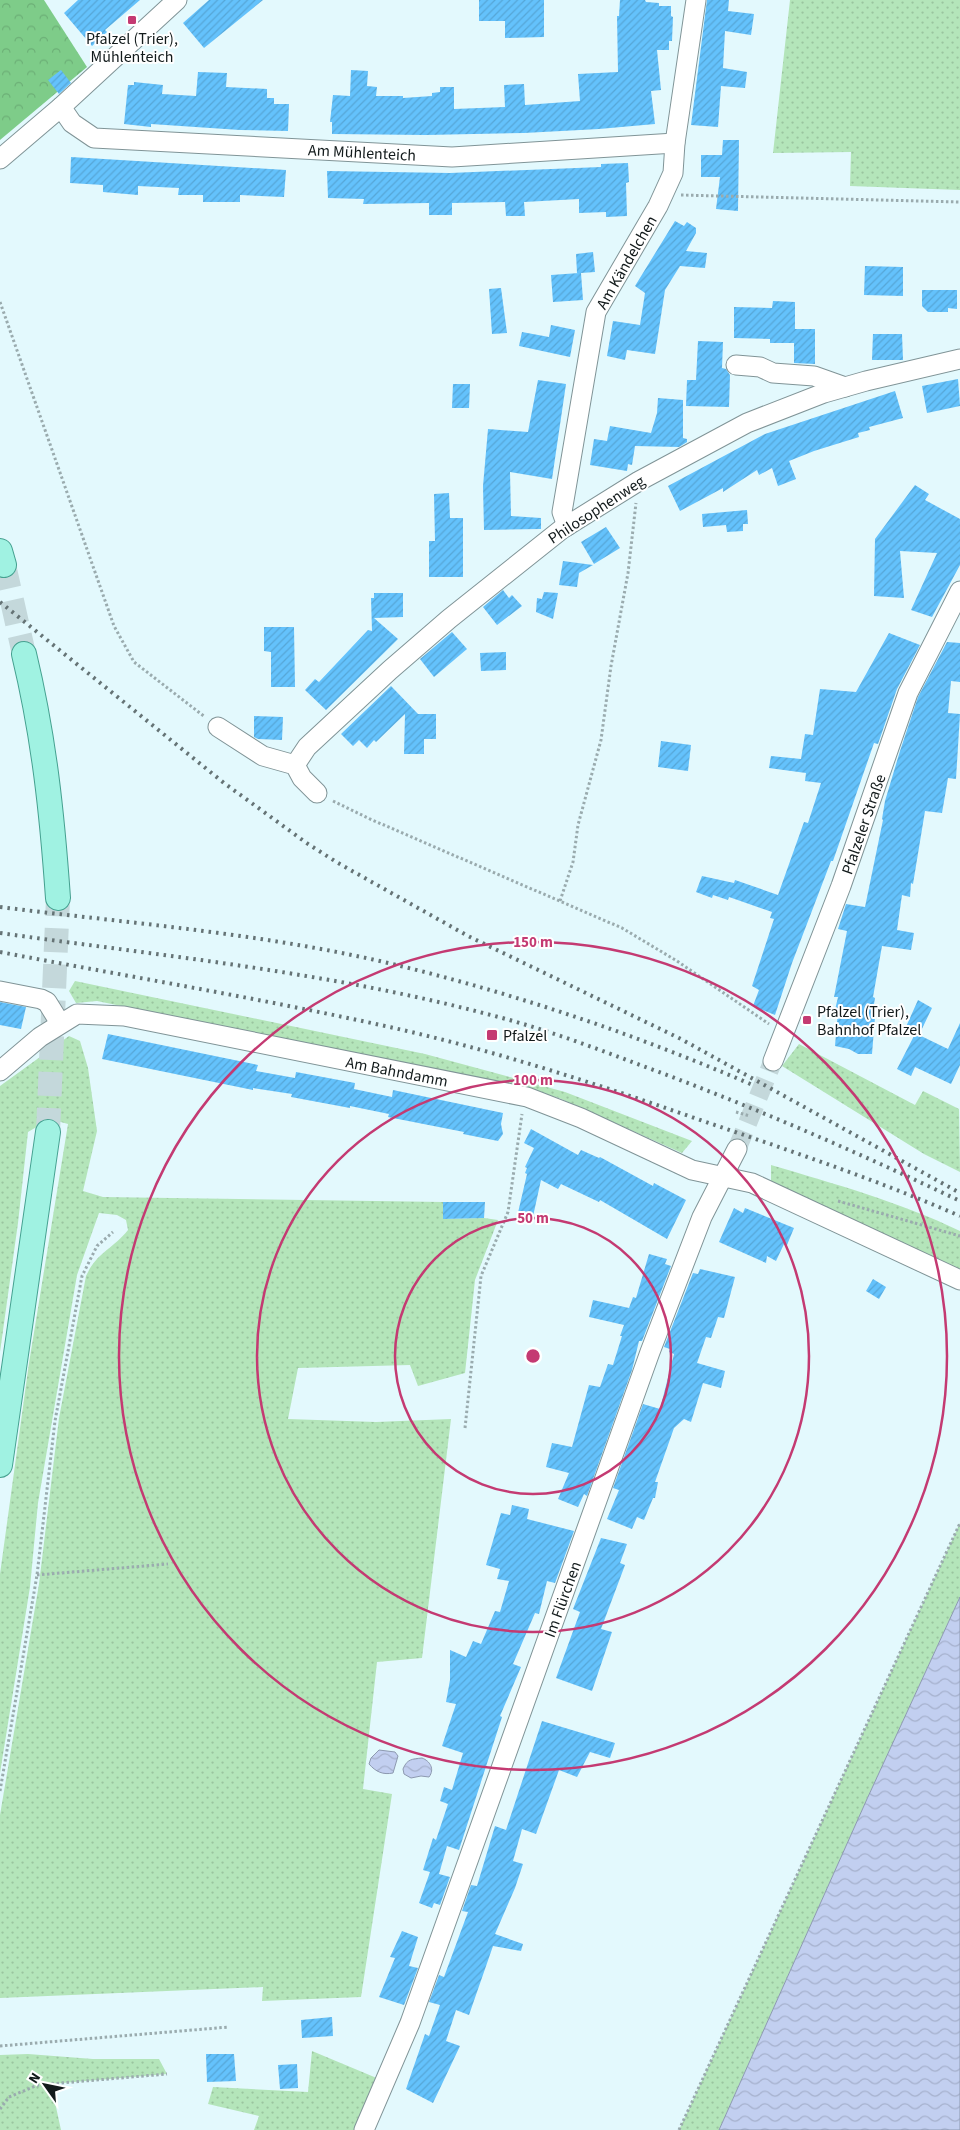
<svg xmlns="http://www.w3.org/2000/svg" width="960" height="2130" viewBox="0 0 960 2130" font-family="'Source Sans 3',sans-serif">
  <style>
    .grass { fill: url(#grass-dots) }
    .forest { fill: url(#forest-crowns) }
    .water { fill: url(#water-waves); stroke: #8d99b0 }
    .building { fill: url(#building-hatch) }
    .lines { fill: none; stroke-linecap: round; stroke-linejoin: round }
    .minor-tunnel { stroke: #c4d8db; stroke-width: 19; stroke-dasharray: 19 9; stroke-linecap: butt }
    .major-tunnel { stroke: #c4d8db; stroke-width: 24; stroke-dasharray: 24 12; stroke-linecap: butt }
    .minor-casing { stroke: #809497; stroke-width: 21 }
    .major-casing { stroke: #45a190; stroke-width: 26 }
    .path { stroke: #9aabae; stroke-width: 3; stroke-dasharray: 2.5 2.5; stroke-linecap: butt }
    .minor { stroke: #fff; stroke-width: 19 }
    .major { stroke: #a0f2e2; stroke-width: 24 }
    .rail { stroke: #657375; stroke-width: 4; stroke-dasharray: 2.5 5; stroke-linecap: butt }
    .ring { fill: none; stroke: #c43a72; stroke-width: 2.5 }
    .poi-dot { fill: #c43a72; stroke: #fff; stroke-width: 2 }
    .labels { text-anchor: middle; stroke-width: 4; stroke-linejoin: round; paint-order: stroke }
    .poi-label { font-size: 16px; fill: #121a1b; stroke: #fff; text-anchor: start }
    .street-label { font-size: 16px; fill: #121a1b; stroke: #fff }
    .centre { fill: #c43a72; stroke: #fff; stroke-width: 2.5 }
    .ring-label { font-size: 15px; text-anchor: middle; font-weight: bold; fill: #c43a72; stroke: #fff; stroke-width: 4; stroke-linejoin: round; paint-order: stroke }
  </style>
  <defs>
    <pattern id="grass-dots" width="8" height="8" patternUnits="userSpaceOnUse" patternTransform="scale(1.25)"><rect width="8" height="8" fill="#b4e5ba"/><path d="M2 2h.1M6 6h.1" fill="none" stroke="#9ac49f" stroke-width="1.8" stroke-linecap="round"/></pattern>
    <pattern id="forest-crowns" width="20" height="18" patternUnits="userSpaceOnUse" patternTransform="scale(1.25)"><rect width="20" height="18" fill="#7ecc89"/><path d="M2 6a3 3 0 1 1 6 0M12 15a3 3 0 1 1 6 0" fill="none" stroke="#6caf76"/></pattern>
    <pattern id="water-waves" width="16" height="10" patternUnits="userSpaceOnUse" patternTransform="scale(1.25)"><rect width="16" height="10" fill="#c2cff0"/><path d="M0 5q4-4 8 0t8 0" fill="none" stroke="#a6b1cd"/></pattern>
    <pattern id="building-hatch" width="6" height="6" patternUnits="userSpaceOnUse" patternTransform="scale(1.25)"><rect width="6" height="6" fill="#64c2fc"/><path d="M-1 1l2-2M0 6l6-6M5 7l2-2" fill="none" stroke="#56a6d7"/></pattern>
  </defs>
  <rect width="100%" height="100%" fill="#e3f9fd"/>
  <!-- grass -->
  <g class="grass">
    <polygon points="790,0 960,0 960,190 850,186 851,152 773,153"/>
    <polygon points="75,981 425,1054 565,1092 692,1141 682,1153 559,1098 503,1082 305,1044 97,1001 76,1003 69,991"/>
    <path d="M69,1036L80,1041L88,1068L97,1131L83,1191L103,1197L443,1202V1219L484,1218L498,1220L475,1280L465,1373L418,1386L410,1365L298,1368L288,1419L376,1422L451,1419L422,1658L377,1662L363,1789L392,1794L361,1997L262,2001L263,1987L0,1998V1815L39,1584L59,1418L86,1276C97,1252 113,1249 128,1230L126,1220L117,1215L99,1213L77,1275L38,1503L30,1587L0,1773V1574L29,1363L68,1124L50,1119L28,1132L18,1223L0,1352V1086Z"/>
    <polygon points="799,1044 915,1105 923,1091 959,1109 960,1172 924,1154 782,1066"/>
    <path d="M771,1165C835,1184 900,1202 960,1231V1272L771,1183Z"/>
    <polygon points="960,1523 960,1597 867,1799 719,2130 679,2130"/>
    <polygon points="312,2051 379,2079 356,2130 254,2130 259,2116 208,2104 213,2087 308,2092"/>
    <polygon points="28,2054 93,2059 159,2059 167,2074 51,2084 61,2130 0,2130 0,2055"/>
  </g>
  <!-- forest -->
  <polygon class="forest" points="0,0 44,0 87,67 0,140"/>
  <!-- water -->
  <g class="water">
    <polygon points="960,1597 960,2130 719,2130 867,1799"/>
    <path d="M379,1750L395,1752L398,1756L393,1773C383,1775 376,1772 369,1764L371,1758Z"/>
    <path d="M422,1758C430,1761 435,1769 429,1777L421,1776L411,1778L404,1774L403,1769C407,1759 412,1759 422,1758Z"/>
  </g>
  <!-- building -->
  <g class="building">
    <polygon points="78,0 140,0 105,30 107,32 92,46 64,13"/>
    <polygon points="209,0 263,0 204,48 183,23"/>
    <polygon points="479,0 544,0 544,37 505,38 505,21 479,21"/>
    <polygon points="620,0 645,0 646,2 659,3 659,6 671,6 671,16 673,17 672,41 669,41 669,50 657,50 661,90 651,91 655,124 599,129 524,133 426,135 332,134 332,122 330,122 333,95 350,96 351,70 368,71 367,86 377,87 376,96 403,96 403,98 432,96 432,93 440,92 440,87 454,87 454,109 505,107 504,85 524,84 525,105 580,101 578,74 618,72 617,16 619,16"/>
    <polygon points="707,0 729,0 728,11 754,14 751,35 725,31 723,68 747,72 745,88 721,86 718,127 691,125"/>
    <polygon points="61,70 71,83 59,94 48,80"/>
    <polygon points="198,72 227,73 226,87 267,89 267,98 274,98 274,104 289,104 288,131 240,130 151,124 151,127 124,124 128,85 134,85 134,82 163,85 162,94 196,96"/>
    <polygon points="723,140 739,140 738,211 716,209 720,177 701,177 701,155 722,155"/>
    <polygon points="71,157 286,170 284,197 240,195 240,202 203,202 203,195 178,195 179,188 138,186 138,195 103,192 103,185 70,183"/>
    <polygon points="628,163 629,182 626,183 627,216 606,217 606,212 579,213 579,199 524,202 525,216 506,216 505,202 452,203 452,215 429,215 429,203 363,204 364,199 328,198 327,171 450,173 601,167 601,164"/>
    <polygon points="675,221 684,226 687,222 696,228 696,233 686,251 707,253 705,268 680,266 665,290 655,354 627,350 625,360 607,356 613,321 640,325 645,293 635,286"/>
    <polygon points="593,252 595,272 581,273 583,300 553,302 551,275 579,273 577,273 576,254"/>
    <polygon points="865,266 903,267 903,296 864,295"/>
    <polygon points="501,288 507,333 492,334 489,289"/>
    <polygon points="922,290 957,290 957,309 948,308 948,312 928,312 922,306"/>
    <polygon points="773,301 795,302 795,329 815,329 815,364 794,363 794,343 770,343 770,339 734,338 734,307 772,308"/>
    <polygon points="551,325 575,330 570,357 519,346 522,332 549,337"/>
    <polygon points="873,334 902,334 903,360 872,360"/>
    <polygon points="698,341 723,342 722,368 726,369 730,375 729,407 686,406 687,380 696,380"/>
    <polygon points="958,379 960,406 927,413 922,386"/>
    <polygon points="538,380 566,384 552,479 510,472 511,516 541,518 541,529 484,530 483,486 488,429 528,432"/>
    <polygon points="453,384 470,384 469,408 452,408"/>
    <polygon points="895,391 903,418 869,427 870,430 858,433 859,437 814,451 789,461 796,479 778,486 772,468 759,475 757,470 723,492 723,488 680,511 668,486 765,434"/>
    <polygon points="658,398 683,400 683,438 687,439 687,442 679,447 635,446 632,465 628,464 627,471 590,465 594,439 607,441 610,426 651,433 657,413"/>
    <polygon points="915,485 929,494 925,500 960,519 960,565 932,617 911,610 937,553 900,551 904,598 874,596 875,539"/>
    <polygon points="449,493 450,518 463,518 463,577 429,577 429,541 435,541 434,494"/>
    <polygon points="747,510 748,524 743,524 743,531 727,532 726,525 703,527 702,514"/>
    <polygon points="606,527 620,548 594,564 581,542"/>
    <polygon points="563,561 593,565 579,573 577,587 559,585"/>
    <polygon points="503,590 509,598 512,595 522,606 497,625 483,607"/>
    <polygon points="544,592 558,593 553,619 536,612 537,598 542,599"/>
    <polygon points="374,593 403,593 403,617 374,618 398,639 326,710 305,690 315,679 319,682 368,630 372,631 371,598 374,598"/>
    <polygon points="264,627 294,627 295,687 271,687 271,652 264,651"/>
    <polygon points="452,632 467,649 434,677 420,659"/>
    <polygon points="889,633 920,645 897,689 878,744 874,743 833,861 831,861 792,963 775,1015 753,1006 759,990 752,986 774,919 770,918 772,912 729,897 728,900 713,895 712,898 696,892 702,876 734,883 735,880 778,895 804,822 808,823 821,783 805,781 806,773 769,768 771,756 801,759 805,734 813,735 820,689 856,692"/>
    <polygon points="947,642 960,643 960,682 951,681 948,713 960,714 956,779 948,778 942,813 925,811 913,884 911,883 910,897 902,895 897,930 914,933 911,950 882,946 873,997 875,998 872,1016 875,1017 872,1054 858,1054 849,1049 835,1046 838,1010 835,1010 838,997 834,997 847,931 838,929 846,904 865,907 883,820 882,819 885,801 900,751 918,697"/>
    <polygon points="506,652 506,670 481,671 480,653"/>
    <polygon points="391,686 418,714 436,714 436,739 424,739 424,754 404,754 405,714 376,742 374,740 367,748 359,740 353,746 341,734"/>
    <polygon points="254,716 283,717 282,740 258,739 254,737"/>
    <polygon points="661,741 691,745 688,771 658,767"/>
    <polygon points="918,1000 932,1008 919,1035 948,1049 960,1023 960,1065 951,1084 915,1067 911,1076 897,1069 915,1034 905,1029"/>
    <polygon points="0,1002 26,1007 21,1029 0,1025"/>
    <polygon points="108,1034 258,1065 256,1071 295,1078 296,1072 355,1083 354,1089 392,1097 393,1090 503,1113 501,1124 503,1134 498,1141 463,1134 464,1132 388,1117 389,1114 350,1106 350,1108 291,1097 292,1094 253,1088 253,1090 102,1059"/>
    <polygon points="531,1129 578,1155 581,1150 599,1158 600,1157 653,1186 654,1183 686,1200 667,1239 600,1200 599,1202 561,1184 558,1189 541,1180 532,1221 517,1217 527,1174 525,1173 527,1168 525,1167 534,1148 524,1143"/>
    <polygon points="443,1202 485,1202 484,1218 443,1219"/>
    <polygon points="734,1208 743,1213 745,1208 794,1228 787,1245 784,1244 776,1261 767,1256 766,1263 719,1242"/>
    <polygon points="649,1254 667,1259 665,1264 671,1266 642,1341 639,1341 632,1370 587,1496 584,1494 578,1507 558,1499 569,1473 546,1467 552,1443 572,1447 589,1385 600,1387 608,1364 613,1365 622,1336 620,1336 624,1325 589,1317 593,1300 629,1308 633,1297 636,1298"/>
    <polygon points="700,1269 735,1277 724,1318 718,1317 711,1338 706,1337 697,1363 725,1371 721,1388 703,1383 691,1422 684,1419 674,1428 655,1482 658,1482 655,1498 653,1498 644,1520 637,1517 632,1529 607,1519 619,1490 613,1488 643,1404 660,1409 674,1354 669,1352 670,1349 664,1347 693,1273 698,1274"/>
    <polygon points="873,1279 886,1287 879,1299 866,1291"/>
    <polygon points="512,1505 529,1509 527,1519 574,1531 555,1583 547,1581 539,1614 535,1613 513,1664 521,1667 500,1716 502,1717 459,1850 447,1846 439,1874 450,1877 440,1905 434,1903 432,1908 419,1903 430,1872 423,1870 433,1838 436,1840 448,1804 440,1801 444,1787 452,1790 463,1753 442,1746 456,1704 446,1702 450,1680 450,1650 466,1657 473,1641 481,1644 495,1611 500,1612 509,1581 497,1579 500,1569 486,1565 501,1513 510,1515"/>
    <polygon points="601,1538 627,1544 620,1563 625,1565 601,1629 612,1632 592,1691 556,1678 580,1612 573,1609"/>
    <polygon points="542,1721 615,1743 610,1758 590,1752 577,1777 559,1770 536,1834 522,1829 513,1861 523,1864 515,1888 495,1934 523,1944 521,1951 493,1946 469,2015 456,2010 446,2041 460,2046 433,2103 406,2089 425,2034 429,2036 440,2005 429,2002 439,1975 444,1977 468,1912 462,1911 471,1885 477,1886 495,1826 506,1830"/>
    <polygon points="402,1931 418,1937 409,1966 418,1968 404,2005 379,1997 395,1958 390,1957"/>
    <polygon points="332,2017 333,2036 302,2038 301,2020"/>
    <polygon points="206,2054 234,2054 236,2081 207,2082"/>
    <polygon points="297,2064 298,2088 280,2089 278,2065"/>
  </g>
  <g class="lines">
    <!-- minor-tunnel -->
    <polyline class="minor-tunnel" points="737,1149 773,1061"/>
    <!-- major-tunnel -->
    <g class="major-tunnel">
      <polyline points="4,565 24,654"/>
      <polyline points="48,1132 58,898"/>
    </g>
    <!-- minor casing -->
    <g class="minor-casing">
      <g id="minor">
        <polyline points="61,107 72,123 94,138 452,157 675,143"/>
        <polyline points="0,159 61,107 177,0"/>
        <polyline points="736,365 760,367 773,373 814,376 845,387"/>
        <polyline points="567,526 562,512 596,312 658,206 673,173 675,143 696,0"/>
        <polyline points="218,727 263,756 295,765 302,778 317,793"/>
        <polyline points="295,765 307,747 390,670 449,619 562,529 639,481 747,423 824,393 866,381 960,359"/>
        <polyline points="0,991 41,999 47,1002 60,1023"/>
        <polyline points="773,1061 841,886 908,693 960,591"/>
        <polyline points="0,1071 40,1037 77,1014 124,1016 527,1097 581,1118 692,1170 752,1183 960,1280"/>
        <polyline points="364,2130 410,2023 650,1352 702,1217 737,1149"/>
      </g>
    </g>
    <!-- major casing -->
    <g class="major-casing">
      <g id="major">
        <polyline points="0,551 4,565"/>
        <path d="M24,654C44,737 52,813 58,898"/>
        <polyline points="0,1465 48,1132"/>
      </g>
    </g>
    <!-- path -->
    <g class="path">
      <polyline points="681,195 960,202"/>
      <polyline points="0,302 114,626 134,662 205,717"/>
      <polyline points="333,801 370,819 622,928 677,961 769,1024"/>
      <polyline points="560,901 573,862 578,825 601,740 611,666 628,573 636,503"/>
      <polyline points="736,1112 750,1116"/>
      <polyline points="838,1201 960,1236"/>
      <polyline points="465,1428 481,1276 508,1212 522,1114"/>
      <polyline points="37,1575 168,1564"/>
      <polyline points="0,1791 37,1575 55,1421 82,1276 97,1246 113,1232"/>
      <polyline points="0,2046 229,2027"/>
      <polyline points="0,2109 9,2097 38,2085 167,2074"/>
      <polyline points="679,2130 960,1523"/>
    </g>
    <!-- minor -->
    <use href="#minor" class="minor"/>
    <!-- major -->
    <use href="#major" class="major"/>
    <!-- rail -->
    <g class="rail">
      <polyline points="0,602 224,783 308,844 338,863 468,936 681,1039 960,1193"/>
      <path d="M0,907C128,923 258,933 384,962C511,992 635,1034 755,1086"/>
      <path d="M0,933C163,956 328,972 487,1014C539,1027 590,1046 640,1065C749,1105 855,1151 960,1201"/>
      <path d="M0,952C131,977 264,999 394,1028C500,1052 603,1086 706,1122C791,1151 877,1180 960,1216"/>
    </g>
  </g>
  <!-- distance rings -->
  <g class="ring">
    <circle cx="533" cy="1356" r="138"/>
    <circle cx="533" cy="1356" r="276"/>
    <circle cx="533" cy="1356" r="414"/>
  </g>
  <!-- markers -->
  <g class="poi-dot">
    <rect x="127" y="15" width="10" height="10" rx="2.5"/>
    <rect x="802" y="1015" width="10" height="10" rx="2.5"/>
    <rect x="486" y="1029" width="12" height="12" rx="2.5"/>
  </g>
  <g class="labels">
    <!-- poi labels -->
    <g class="poi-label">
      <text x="132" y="44" text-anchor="middle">Pfalzel (Trier),<tspan x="132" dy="18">Mühlenteich</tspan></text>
      <text x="817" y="1017">Pfalzel (Trier),<tspan x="817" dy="18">Bahnhof Pfalzel</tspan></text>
      <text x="503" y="1041">Pfalzel</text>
    </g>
    <!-- street labels -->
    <g class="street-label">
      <text transform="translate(362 152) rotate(3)" y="6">Am Mühlenteich</text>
      <text transform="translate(626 262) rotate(-60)" y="6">Am Kändelchen</text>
      <text transform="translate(596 509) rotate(-33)" y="6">Philosophenweg</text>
      <text transform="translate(863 824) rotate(-71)" y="6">Pfalzeler Straße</text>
      <text transform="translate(397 1071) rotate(11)" y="6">Am Bahndamm</text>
      <text transform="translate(562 1599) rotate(-70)" y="6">Im Flürchen</text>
    </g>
  </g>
  <circle cx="533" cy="1356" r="8" class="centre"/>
  <g class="ring-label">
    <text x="533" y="947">150 m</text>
    <text x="533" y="1085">100 m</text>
    <text x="533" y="1223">50 m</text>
  </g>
  <!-- north arrow -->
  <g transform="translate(45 2085) rotate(303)" stroke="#ffffff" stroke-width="4" paint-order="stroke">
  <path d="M0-4L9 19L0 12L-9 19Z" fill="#121a1b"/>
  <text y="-8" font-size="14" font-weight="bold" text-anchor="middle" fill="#121a1b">N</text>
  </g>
</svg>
